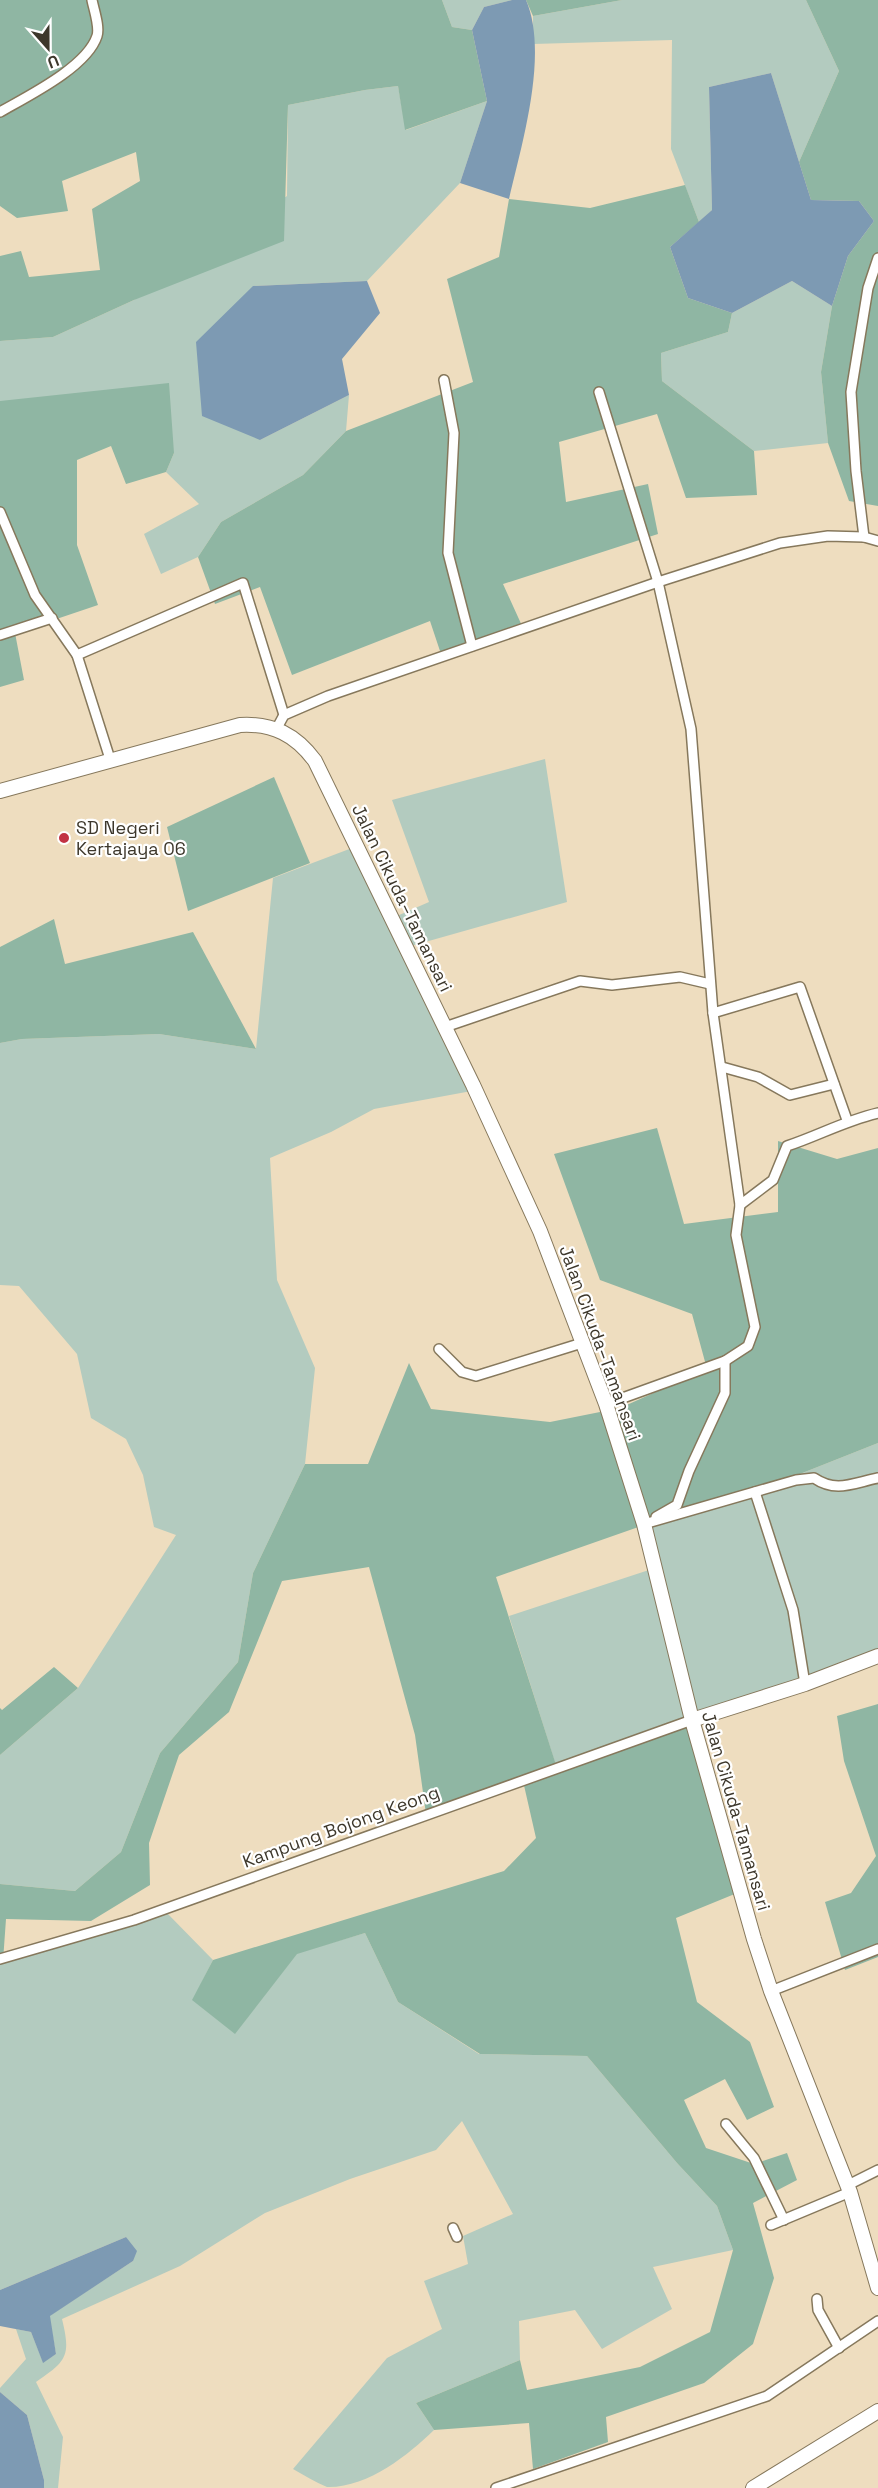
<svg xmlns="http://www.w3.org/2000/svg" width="878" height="2488" viewBox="0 0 878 2488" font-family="'Space Grotesk',sans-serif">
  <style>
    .green { fill: #b3cbbf }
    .forest { fill: #8fb6a3 }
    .water { fill: #7d9ab3 }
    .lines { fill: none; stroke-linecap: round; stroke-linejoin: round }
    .street-casing { stroke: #86785c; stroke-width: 12 }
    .secondary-casing { stroke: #86785c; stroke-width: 16 }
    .street { stroke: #fff; stroke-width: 9 }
    .secondary { stroke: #fff; stroke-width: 14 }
    .poi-dot { fill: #c23243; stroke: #fff; stroke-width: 2 }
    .labels { text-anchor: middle; stroke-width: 4.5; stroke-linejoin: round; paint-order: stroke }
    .poi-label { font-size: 18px; fill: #3d372b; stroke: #fff; text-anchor: start }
    .street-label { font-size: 18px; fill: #3d372b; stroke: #fff }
  </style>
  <rect width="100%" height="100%" fill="#eeddbf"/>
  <!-- green -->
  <g class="green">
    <polygon points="442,0 512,0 484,7 472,30 452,27"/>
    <polygon points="622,0 806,0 839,71 799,162 771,73 709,87 712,210 699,222 671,149 672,40 533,44 533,16"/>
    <polygon points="398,86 406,130 487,101 460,183 367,281 253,286 260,440 349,395 346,431 303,475 221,522 198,557 161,574 144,534 199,504 166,472 174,453 0,401 0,341 53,337 134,300 287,196 288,105 365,90"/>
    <polygon points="792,281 832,306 821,372 828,443 754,451 662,381 661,353 728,332 732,313"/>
    <polygon points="545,759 567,902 404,948 477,1090 374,1109 331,1132 270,1158 277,1280 315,1368 305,1464 253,1573 238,1662 160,1753 121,1852 75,1891 0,1884 0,1755 78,1688 176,1535 154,1527 143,1475 126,1439 91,1418 77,1354 19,1286 0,1285 0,1043 22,1039 159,1034 256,1049 273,878 352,848 390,919 429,902 392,800"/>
    <polygon points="878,1443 878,1656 557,1769 509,1616 655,1568 647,1524 722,1505"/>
    <path d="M166,1912L213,1960L193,2000L235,2033L297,1953L365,1933L398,2002L479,2054L587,2056L677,2163L717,2206L733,2250L653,2267L672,2309L602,2349L575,2310L519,2321L520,2360L416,2403L434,2430C408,2455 368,2488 327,2487C315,2482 304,2475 293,2469L387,2358L442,2329L424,2281L468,2264L463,2236L513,2214L462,2121L436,2150L350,2179L265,2213L180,2266L62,2319C71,2356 67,2361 36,2382L63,2437L58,2488H44V2480L27,2415L0,2392V2388L26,2359L16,2329L31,2332L43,2362L56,2354L49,2316L133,2261L126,2237L0,2290V1962Z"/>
  </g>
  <!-- forest -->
  <g class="forest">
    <polygon points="0,0 442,0 452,27 472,30 487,101 405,130 398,86 365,90 288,105 284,241 134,300 53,337 0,341 0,256 21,251 29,277 100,270 92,209 140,181 136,152 62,181 68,211 17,218 0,206"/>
    <polygon points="526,0 622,0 533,16"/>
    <polygon points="806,0 878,0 878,506 849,501 828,443 821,372 832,306 848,256 874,221 859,201 811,200 799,162 839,71"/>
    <polygon points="685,185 699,222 670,247 688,298 732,313 728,332 661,353 662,381 754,451 757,495 686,498 657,414 559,442 566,502 648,484 658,534 503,584 523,628 442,657 430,621 292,675 260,587 215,604 198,557 221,522 303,475 346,431 473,382 447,279 499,257 509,199 590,208"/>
    <polygon points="169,383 174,453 166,472 126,484 111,446 77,460 77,545 98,605 15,633 24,680 0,687 0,519 5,517 0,507 0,401"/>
    <polygon points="274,777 310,863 188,911 167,827"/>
    <polygon points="54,919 65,964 193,932 256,1049 159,1034 22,1039 0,1043 0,947"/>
    <polygon points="657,1128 684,1224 778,1212 778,1141 837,1159 878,1148 878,1443 722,1505 647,1524 496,1577 557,1768 694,1720 742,1891 676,1918 697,2002 750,2042 774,2107 747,2120 725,2079 684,2100 706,2148 754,2164 787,2153 797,2180 753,2203 774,2278 753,2344 704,2383 606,2417 608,2442 533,2469 529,2423 434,2430 416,2403 520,2360 527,2390 640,2367 710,2332 733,2250 717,2206 677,2163 587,2056 480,2054 398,2002 365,1933 297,1954 235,2034 192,2000 213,1960 504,1871 536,1838 523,1781 426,1814 415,1735 369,1567 282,1581 229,1712 179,1755 149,1843 150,1885 91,1921 6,1919 3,1961 0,1962 0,1884 75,1891 121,1852 160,1753 238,1662 253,1573 305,1464 368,1464 409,1363 431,1409 550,1422 620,1408 707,1369 692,1314 600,1280 554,1154"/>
    <polygon points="54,1667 78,1688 0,1755 0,1708 2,1710"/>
    <polygon points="878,1704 878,1957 845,1970 825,1902 851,1893 876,1856 844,1761 837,1716"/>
  </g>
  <!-- water -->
  <g class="water">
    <path d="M512,0H526C549,54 522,143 509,199L460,183L487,101L472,30L484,7Z"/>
    <polygon points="771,73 811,200 859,201 874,221 848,256 832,306 792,281 732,313 688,298 670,247 712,210 709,87"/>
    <polygon points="367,281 380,313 342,359 349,395 260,440 202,416 196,342 253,286"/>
    <polygon points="126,2237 137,2251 133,2261 50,2316 56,2354 43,2363 31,2332 0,2326 0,2290"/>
    <polygon points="0,2392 27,2415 44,2480 44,2488 0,2488"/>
  </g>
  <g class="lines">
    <!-- street casing -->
    <g class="street-casing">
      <g id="street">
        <path d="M0,112C28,96 87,67 97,36C100,27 94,10 92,0"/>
        <polyline points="444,380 454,433 448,553 472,646"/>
        <polyline points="599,392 658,582 691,729 713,1013 740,1205 736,1235 755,1327 748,1346 725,1361 606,1404"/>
        <polyline points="0,512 35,595 77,655 110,759"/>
        <polyline points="864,537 856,471 851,392 868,288 878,258"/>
        <polyline points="0,635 52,618"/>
        <polyline points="77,655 243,583 284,715"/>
        <polyline points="277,728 284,715 328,696 658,582 780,543 828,536 864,537 878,541"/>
        <polyline points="713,1013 800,987 847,1120"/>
        <polyline points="445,1027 580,981 612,985 680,977 710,984"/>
        <polyline points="722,1067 758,1077 790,1095 834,1084"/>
        <path d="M740,1205L773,1180L787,1146C820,1135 844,1121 878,1113"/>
        <polyline points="439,1349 462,1372 476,1376 582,1343"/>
        <polyline points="755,1492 793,1610 805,1684"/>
        <polyline points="656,1517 677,1505 689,1471 725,1393 725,1361"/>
        <path d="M644,1524L796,1480L814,1478C836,1493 853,1483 878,1478"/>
        <polyline points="0,1959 134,1920 692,1720"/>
        <polyline points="771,1991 878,1949"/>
        <polyline points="726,2124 754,2158 784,2220"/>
        <polyline points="848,2185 878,2170"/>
        <polyline points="771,2225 850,2192"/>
        <polyline points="453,2228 457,2237"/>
        <polyline points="817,2299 818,2310 839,2348"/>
        <polyline points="496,2488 767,2396 878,2321"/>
      </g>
    </g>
    <!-- secondary casing -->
    <g class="secondary-casing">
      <g id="secondary">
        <path d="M0,791L240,725C273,723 296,735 315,761L473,1085L540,1231L606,1404L644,1524L692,1720L754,1939L771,1991L850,2192L878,2288"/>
        <polyline points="692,1720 805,1684 878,1656"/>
        <polyline points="753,2488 878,2411"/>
      </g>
    </g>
    <!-- street -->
    <use href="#street" class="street"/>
    <!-- secondary -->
    <use href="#secondary" class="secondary"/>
  </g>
  <!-- markers -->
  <circle class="poi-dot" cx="64" cy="838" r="6"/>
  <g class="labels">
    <!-- poi labels -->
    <g class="poi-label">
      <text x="76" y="834">SD Negeri<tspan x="76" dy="21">Kertajaya 06</tspan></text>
    </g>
    <!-- street labels -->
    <g class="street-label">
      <text transform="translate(402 898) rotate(64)" y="6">Jalan Cikuda–Tamansari</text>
      <text transform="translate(600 1343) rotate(70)" y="6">Jalan Cikuda–Tamansari</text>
      <text transform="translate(736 1811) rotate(74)" y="6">Jalan Cikuda–Tamansari</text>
      <text transform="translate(341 1827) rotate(-20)" y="6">Kampung Bojong Keong</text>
    </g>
  </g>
  <!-- north arrow -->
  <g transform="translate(48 48) rotate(159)" stroke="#ffffff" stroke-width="4.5" paint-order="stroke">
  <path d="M0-4.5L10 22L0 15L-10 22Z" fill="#3d372b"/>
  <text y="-9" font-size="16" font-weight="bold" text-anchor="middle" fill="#3d372b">U</text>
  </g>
</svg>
